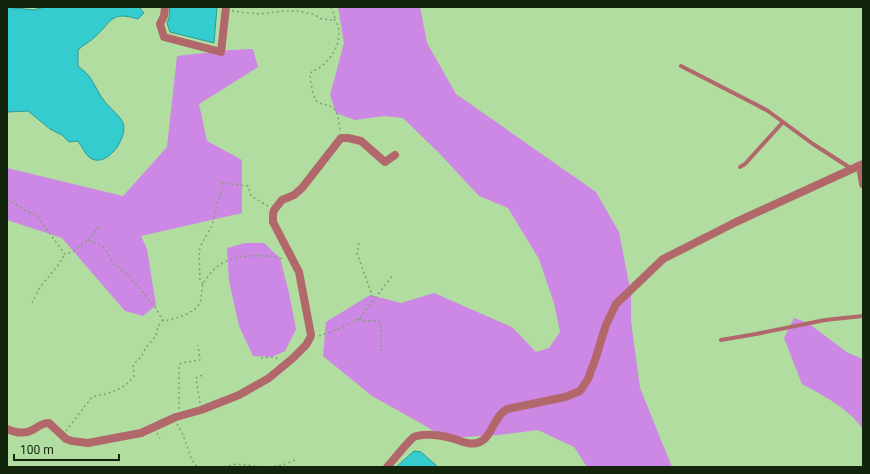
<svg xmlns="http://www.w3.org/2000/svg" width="870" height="474" viewBox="0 0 870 474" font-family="Roboto,sans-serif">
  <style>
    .green { fill: #cd87e4 }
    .water { fill: #35cccf; stroke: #2b9a95 }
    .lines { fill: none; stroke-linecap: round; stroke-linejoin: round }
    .path { stroke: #7fa272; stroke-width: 1.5; stroke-dasharray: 2 3; stroke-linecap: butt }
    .service { stroke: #b2686b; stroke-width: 4 }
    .minor { stroke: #b2686b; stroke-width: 8 }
  </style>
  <rect width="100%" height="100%" fill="#b1dda1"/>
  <!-- green -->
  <g class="green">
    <polygon points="338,7 420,7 427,43 456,94 596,192 619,232 631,294 631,321 640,388 672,467 587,467 574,447 538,430 499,435 446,438 415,420 372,396 323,356 326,322 370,295 401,303 434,293 512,327 536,352 549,348 560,332 554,303 539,259 508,208 479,196 440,154 403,118 384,116 355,120 336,113 330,95 344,43"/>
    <polygon points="253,49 258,67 199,104 207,141 242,160 242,213 141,236 147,249 156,305 143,316 125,311 62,238 7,220 7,168 123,196 167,147 177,56 231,50"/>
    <polygon points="245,243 264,243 280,258 289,293 296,329 285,351 272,357 253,356 239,326 229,281 227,248"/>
    <path d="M794,318L808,323L848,353L863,359V429C848,408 824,396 802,384L784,338Z"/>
  </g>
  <!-- water -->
  <g class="water">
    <path d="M7,7L33,10L45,7H139L144,13L138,19C111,11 113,20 96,36C90,42 84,44 78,50V66C81,69 86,72 89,76C95,84 99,95 105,102C110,108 121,117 123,123C128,137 110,163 95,160C85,158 84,147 77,141L69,142L62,135L50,129L28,111L7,112Z"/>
    <polygon points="170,7 217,7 214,43 170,32 167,23 169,18"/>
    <polygon points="414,451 421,452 438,467 396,467"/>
  </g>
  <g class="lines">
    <!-- path -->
    <g class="path">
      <polyline points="232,11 258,14 287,11 297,11 313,14 322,19 332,20 335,17 331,7"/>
      <path d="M334,19C348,36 330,66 312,71L310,75C311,82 312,94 316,100C319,106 331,103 335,110C339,115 339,125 340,131"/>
      <path d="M7,200L16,204L24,210L36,215L65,254L72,252L88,240L103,246L114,264L130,277L155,307L162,319L164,321C175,319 191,314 198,306C203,299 200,290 204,282C208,276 214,268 221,264C237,254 266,254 284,259"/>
      <polyline points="88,240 100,226"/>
      <polyline points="359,243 357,253 373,298"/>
      <polyline points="203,284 200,280 199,251 202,243 212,225 223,183 248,186 251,196 268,206"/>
      <polyline points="32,303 40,287 60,263 65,254"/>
      <path d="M359,319C367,323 374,319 381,322V351"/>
      <polyline points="319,336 338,329 360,318 392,276"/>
      <polyline points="261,358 274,357 280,360"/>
      <polyline points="200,403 196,378 205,374"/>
      <polyline points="179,409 179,365 181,363 200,360 198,345"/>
      <polyline points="177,424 183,435 192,460 197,467"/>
      <path d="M66,431L92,397C108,394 124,390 134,376L133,366L135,363L141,357L147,346L156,336L158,326L163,320"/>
      <polyline points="157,433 160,438"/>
      <polyline points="224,467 237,464 264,467"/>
      <polyline points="269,467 283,465 297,459"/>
    </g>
    <!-- service -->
    <g class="service">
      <polyline points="681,66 753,103 768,111 813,144 852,169"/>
      <polyline points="740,167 745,164 783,122"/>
      <polyline points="721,340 756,334 825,320 863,316"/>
    </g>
    <!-- minor -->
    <g class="minor">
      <polyline points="165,7 164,16 160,24 164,37 221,52 226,7"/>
      <polyline points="860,166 863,184"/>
      <path d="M7,429C14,432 23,434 30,431C38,428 40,423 49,423L66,439L72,441L88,443L141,433L176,417L201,410L239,395L269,378L293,358L306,345L310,338L311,335L299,272L273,222V214L274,210L282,200L294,195L302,188L341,138H348L361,141L385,162L395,155"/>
      <path d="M387,467C394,460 407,442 414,437C422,433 439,435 447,437C458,439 469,447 480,442C492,437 494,416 507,409L565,397L580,391L588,379L595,360L606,325L616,304L663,259L736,222L863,164"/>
    </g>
  </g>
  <!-- border -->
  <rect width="870" height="474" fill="none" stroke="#13240d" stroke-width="16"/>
  <!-- scale -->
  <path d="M14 454v6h105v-6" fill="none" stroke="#13240d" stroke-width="2"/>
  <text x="20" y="454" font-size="12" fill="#13240d" stroke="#b1dda1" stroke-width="3" paint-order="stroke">100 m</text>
</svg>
